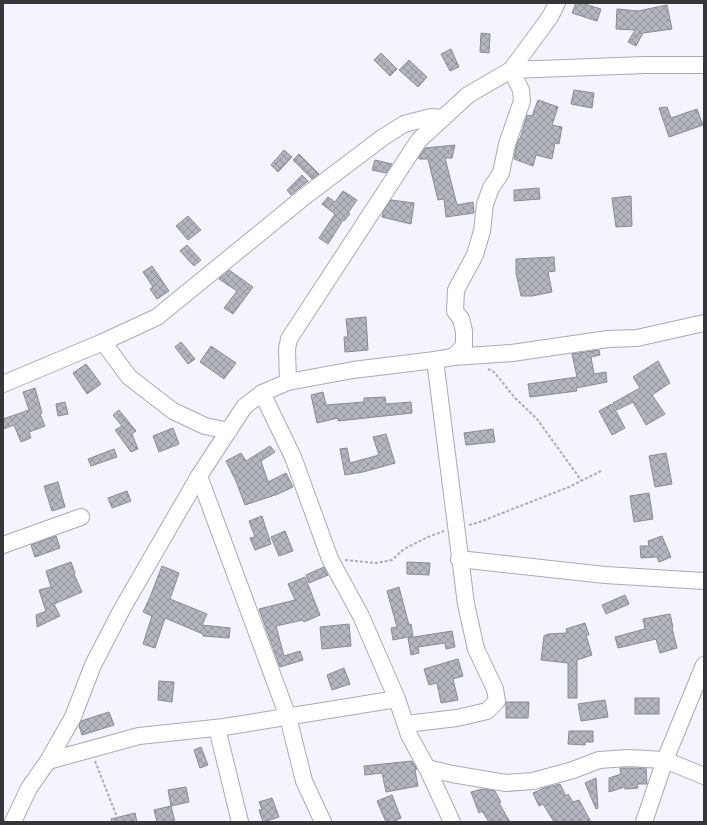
<svg xmlns="http://www.w3.org/2000/svg" width="707" height="825" viewBox="0 0 707 825" font-family="'Source Sans 3',sans-serif">
  <style>
    .building { fill: url(#building-cross-hatch); stroke: #898a93 }
    .lines { fill: none; stroke-linecap: round; stroke-linejoin: round }
    .minor-casing { stroke: #a9aab4; stroke-width: 18 }
    .path { stroke: #aaabb3; stroke-width: 2; stroke-dasharray: 3 2; stroke-linecap: butt }
    .minor { stroke: #fff; stroke-width: 16 }
  </style>
  <defs>
    <pattern id="building-cross-hatch" width="8" height="8" patternUnits="userSpaceOnUse"><rect width="8" height="8" fill="#b4b6bf"/><path d="M0 0l8 8M0 8l8-8" fill="none" stroke="#93959c"/></pattern>
  </defs>
  <rect width="100%" height="100%" fill="#f3f4fe"/>
  <!-- building -->
  <g class="building">
    <polygon points="576,3 581,3 601,9 597,21 572,13"/>
    <polygon points="667,5 672,29 643,33 636,46 628,42 635,30 616,29 617,9 638,11"/>
    <polygon points="481,33 490,34 489,53 480,52"/>
    <polygon points="451,49 459,67 450,71 441,54"/>
    <polygon points="381,53 397,69 390,76 374,60"/>
    <polygon points="409,60 427,77 418,87 399,70"/>
    <polygon points="574,90 594,93 592,108 571,104"/>
    <polygon points="538,100 558,107 552,125 562,127 559,144 555,143 552,159 536,155 533,166 514,159 516,147 519,139 520,139 527,115 532,116"/>
    <polygon points="667,107 671,118 697,109 703,125 669,137 659,108"/>
    <polygon points="455,145 452,158 445,158 457,205 473,202 474,213 446,217 444,199 438,200 428,159 419,159 419,157 425,148"/>
    <polygon points="284,150 292,157 278,172 271,165"/>
    <polygon points="299,154 319,174 312,179 293,160"/>
    <polygon points="375,160 392,164 386,173 372,170"/>
    <polygon points="302,175 308,181 291,195 287,190"/>
    <polygon points="539,188 540,199 514,201 514,190"/>
    <polygon points="343,191 357,200 348,213 350,214 344,221 343,220 328,244 319,238 335,214 322,204 328,197 335,202"/>
    <polygon points="631,196 632,226 616,227 612,198"/>
    <polygon points="391,200 414,203 411,224 382,217 383,212"/>
    <polygon points="188,216 201,230 188,240 176,226"/>
    <polygon points="187,245 201,260 194,266 180,251"/>
    <polygon points="554,257 555,271 548,272 552,292 532,296 521,296 516,273 516,259"/>
    <polygon points="152,266 169,291 157,299 150,289 153,287 143,272"/>
    <polygon points="229,270 253,287 233,314 224,308 237,291 219,279"/>
    <polygon points="366,317 368,350 345,352 344,337 348,337 346,319"/>
    <polygon points="181,342 195,359 188,364 175,347"/>
    <polygon points="211,346 236,363 224,379 200,362"/>
    <polygon points="599,350 600,355 591,357 594,374 606,372 607,382 576,388 577,391 530,397 528,384 577,377 572,354"/>
    <polygon points="658,361 670,383 652,395 665,414 646,425 633,402 617,410 613,403 640,388 633,377"/>
    <polygon points="86,364 101,384 87,394 73,373"/>
    <polygon points="35,388 42,413 40,414 45,426 29,432 31,438 21,442 14,425 3,429 3,419 29,410 23,392"/>
    <polygon points="323,392 326,405 364,402 364,398 385,397 386,404 411,402 412,413 338,421 338,418 317,423 311,395"/>
    <polygon points="65,402 68,414 58,416 56,404"/>
    <polygon points="612,404 625,428 612,435 599,411"/>
    <polygon points="119,410 136,431 132,434 138,449 131,452 115,430 122,426 113,415"/>
    <polygon points="173,428 179,444 159,452 153,436"/>
    <polygon points="493,429 495,442 466,445 464,433"/>
    <polygon points="386,434 395,463 363,472 345,475 340,449 347,448 350,463 379,455 373,437"/>
    <polygon points="270,446 275,452 261,461 268,482 286,473 293,487 278,494 245,505 236,481 226,461 241,453 246,461"/>
    <polygon points="114,449 117,457 91,466 88,459"/>
    <polygon points="666,453 672,484 655,487 649,456"/>
    <polygon points="58,482 65,507 52,511 44,486"/>
    <polygon points="127,491 131,501 112,508 108,498"/>
    <polygon points="649,493 653,519 634,522 630,496"/>
    <polygon points="262,516 271,544 255,550 250,538 255,537 249,521"/>
    <polygon points="285,531 293,551 279,556 271,537"/>
    <polygon points="56,536 60,548 35,557 31,545"/>
    <polygon points="662,536 671,557 659,562 657,557 641,558 640,546 649,546 648,541"/>
    <polygon points="71,562 75,573 74,574 82,592 54,604 60,616 37,627 36,615 46,611 39,590 51,587 46,571"/>
    <polygon points="407,562 430,563 429,575 407,574"/>
    <polygon points="162,566 179,573 170,599 207,614 202,625 230,628 229,638 203,636 203,634 165,618 155,648 143,644 152,616 143,612 150,597"/>
    <polygon points="324,567 328,575 309,583 306,575"/>
    <polygon points="305,577 320,615 304,622 303,620 276,626 284,656 300,651 303,660 280,667 259,609 295,600 288,584"/>
    <polygon points="399,587 409,625 411,624 413,636 393,640 391,628 397,627 387,591"/>
    <polygon points="625,595 629,604 606,614 602,605"/>
    <polygon points="670,614 673,627 672,628 677,648 660,653 656,639 618,648 615,637 645,629 643,619"/>
    <polygon points="585,623 589,635 586,635 592,655 577,660 577,698 568,698 568,663 541,660 544,636 548,634 567,633 566,629"/>
    <polygon points="349,624 351,646 322,649 320,627"/>
    <polygon points="452,631 455,647 446,649 445,643 418,647 419,653 411,655 408,638"/>
    <polygon points="458,659 463,676 453,679 458,700 441,703 437,683 429,685 424,669"/>
    <polygon points="344,668 350,684 332,690 327,675"/>
    <polygon points="159,681 174,682 172,702 158,700"/>
    <rect x="635" y="698" width="24" height="16"/>
    <polygon points="605,700 608,717 581,721 578,704"/>
    <polygon points="506,702 529,702 528,718 506,718"/>
    <polygon points="109,712 114,725 82,735 79,726 81,721"/>
    <polygon points="569,731 593,731 593,742 585,742 585,745 568,744"/>
    <polygon points="201,747 208,765 200,768 194,750"/>
    <polygon points="412,761 417,769 415,770 418,786 386,792 382,773 365,775 364,766"/>
    <polygon points="620,768 646,768 647,784 637,784 638,788 625,789 625,787 609,792 609,778 621,774"/>
    <polygon points="596,778 598,808 596,809 585,783"/>
    <polygon points="560,784 566,796 568,794 573,802 579,800 591,822 554,822 543,804 539,806 533,793 544,788"/>
    <polygon points="186,787 189,802 171,806 168,790"/>
    <polygon points="482,789 495,791 501,802 499,803 510,822 489,822 482,811 479,813 471,792"/>
    <polygon points="392,795 401,818 392,822 386,822 377,801"/>
    <polygon points="272,798 279,817 263,822 259,810 262,809 259,802"/>
    <polygon points="171,806 175,822 157,822 154,810"/>
    <polygon points="135,813 137,822 112,822 111,819"/>
  </g>
  <g class="lines">
    <!-- minor casing -->
    <g class="minor-casing">
      <g id="minor">
        <polyline points="103,342 129,377 173,411 205,426 229,431"/>
        <polyline points="453,357 464,346 464,331 461,319 455,311 456,290 475,255 482,231 485,204 491,188 501,173 507,144 522,101 521,90 511,70 645,65 704,65"/>
        <polyline points="288,382 353,370 435,360 453,357 512,353 608,339 637,338 704,323"/>
        <polyline points="3,384 103,342 157,317 304,197 382,138 404,124 431,117 443,118"/>
        <polyline points="262,393 293,457 330,559 361,616 397,699 409,735 427,768 452,822"/>
        <polyline points="199,476 288,717 304,781 323,822"/>
        <polyline points="3,545 81,517"/>
        <polyline points="459,559 605,575 704,581"/>
        <polyline points="406,724 457,718 487,711 497,701 495,689 476,649 466,604 435,360"/>
        <polyline points="217,728 240,822"/>
        <polyline points="48,761 139,736 224,727 397,699"/>
        <polyline points="427,768 452,774 506,783 533,781 573,770 599,760 628,758 665,760 704,776"/>
        <polyline points="13,822 29,788 48,761 73,717 93,665 122,609 199,476 244,407 262,393 288,382 287,349 289,339 419,140 468,95 511,70 550,17 557,3"/>
        <polyline points="644,822 665,760 704,665"/>
      </g>
    </g>
    <!-- path -->
    <g class="path">
      <polyline points="488,369 495,373 514,397 537,419 581,480"/>
      <polyline points="469,525 477,523 569,487 601,471"/>
      <polyline points="345,560 376,563 392,560 404,549 428,537 444,531"/>
      <polyline points="95,761 119,822"/>
    </g>
    <!-- minor -->
    <use href="#minor" class="minor"/>
  </g>
  <!-- border -->
  <rect width="707" height="825" fill="none" stroke="#35363a" stroke-width="8"/>
</svg>
